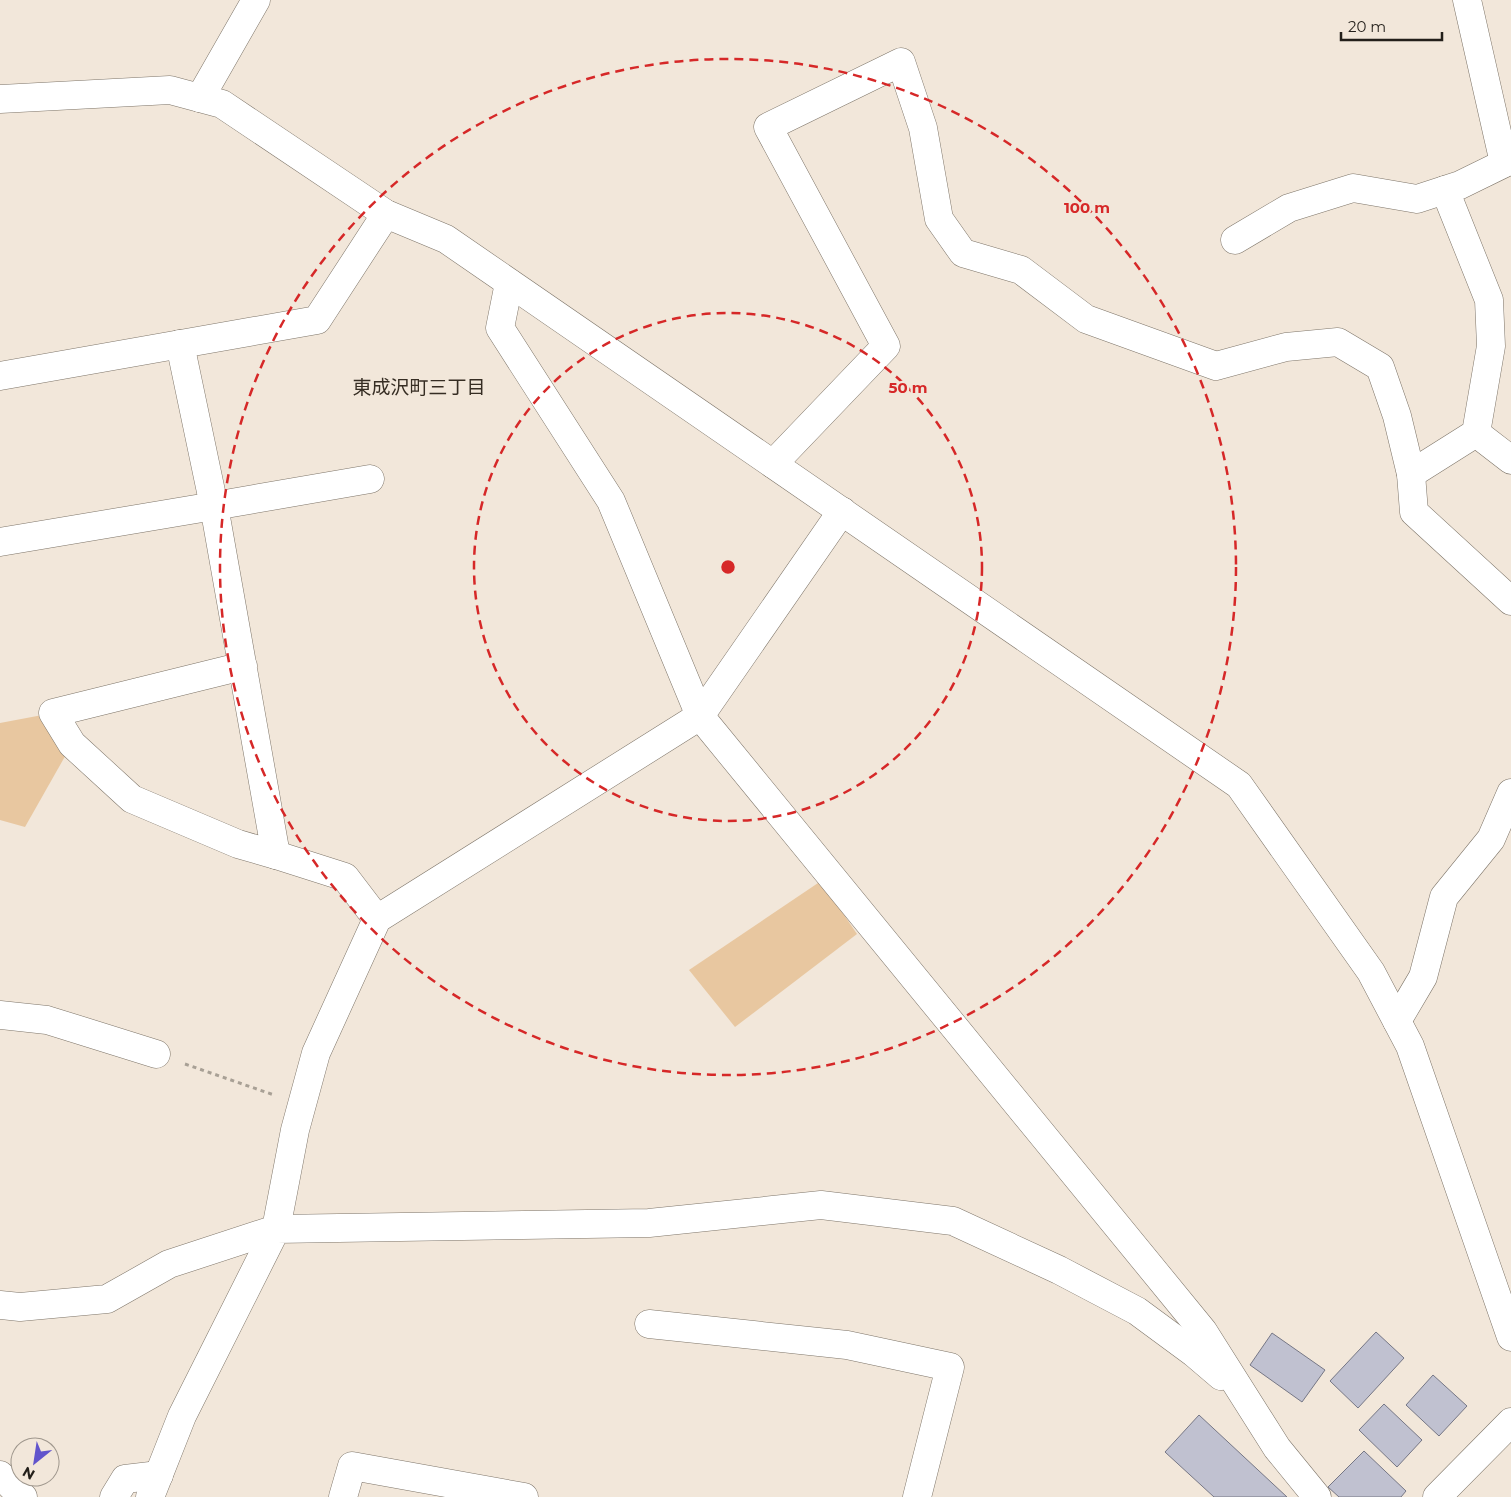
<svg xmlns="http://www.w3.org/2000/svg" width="1511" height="1497" viewBox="0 0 1511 1497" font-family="Montserrat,'Noto Sans JP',sans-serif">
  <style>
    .green { fill: #e8c7a0 }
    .building { fill: #c0c1d0; stroke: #767785 }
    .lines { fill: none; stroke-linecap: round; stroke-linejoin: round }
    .minor-casing { stroke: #7e7569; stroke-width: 29 }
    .path { stroke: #a8a095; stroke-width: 3; stroke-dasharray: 4 4; stroke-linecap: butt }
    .minor { stroke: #fff; stroke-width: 28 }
    .ring { fill: none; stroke: #d62828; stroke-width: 2.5; stroke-dasharray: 9 6 }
    .labels { text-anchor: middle; stroke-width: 4.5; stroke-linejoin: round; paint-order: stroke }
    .neighbourhood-label { font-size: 19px; fill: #362d23; stroke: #f2e7da }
    .centre { fill: #d62828; stroke: #f2e7da; stroke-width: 2.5 }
    .ring-label { font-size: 15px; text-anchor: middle; font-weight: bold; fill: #d62828; stroke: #f2e7da; stroke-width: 4.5; stroke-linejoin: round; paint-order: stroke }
  </style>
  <rect width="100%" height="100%" fill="#f2e7da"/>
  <!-- green -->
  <g class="green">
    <polygon points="53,713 72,744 25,827 0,820 0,723"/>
    <polygon points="821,881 857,934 735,1027 689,970"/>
  </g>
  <!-- building -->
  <g class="building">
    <polygon points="1376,1332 1404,1358 1358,1408 1330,1381"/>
    <polygon points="1272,1333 1325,1370 1302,1402 1250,1365"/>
    <polygon points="1433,1375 1467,1406 1439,1436 1406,1405"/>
    <polygon points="1384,1404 1422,1440 1397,1467 1359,1430"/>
    <polygon points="1199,1415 1287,1497 1214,1497 1165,1452"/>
    <polygon points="1364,1451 1406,1491 1401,1497 1339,1497 1328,1487"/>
  </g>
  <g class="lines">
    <!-- minor casing -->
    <g class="minor-casing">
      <g id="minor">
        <polyline points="1467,0 1504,163"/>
        <polyline points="200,98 256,0"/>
        <polyline points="0,99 170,90 222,104 386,214 446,239 1239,785 1371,972 1410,1046 1511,1337"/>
        <polyline points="1235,240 1289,208 1353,188 1417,199 1460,185 1511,160"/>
        <polyline points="509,283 500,328 611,501 700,716 1203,1331 1277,1448 1317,1497"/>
        <polyline points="180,344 214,506 370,479"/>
        <polyline points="0,376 317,320 386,214"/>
        <polyline points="1476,433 1511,460"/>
        <polyline points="773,464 886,346 768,127 901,62 923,128 939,219 963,253 1021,270 1086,319 1216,366 1286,347 1338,342 1380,367 1397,416 1411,474 1414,512 1511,601"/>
        <polyline points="1411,474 1476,433 1491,346 1489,300 1445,190"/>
        <polyline points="0,542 214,506 276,855 238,844 132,799 72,744 53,713 243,666"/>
        <polyline points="276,855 345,877 377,919"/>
        <polyline points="0,1015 47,1020 156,1054"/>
        <polyline points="1397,1021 1423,977 1444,897 1491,839 1511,793"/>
        <polyline points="0,1305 20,1307 107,1299 169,1264 276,1229 295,1130 316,1053 377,919 700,716 842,511"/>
        <polyline points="649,1324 847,1345 950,1367 917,1497"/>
        <polyline points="0,1475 23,1497"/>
        <polyline points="114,1497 125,1479 159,1475"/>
        <polyline points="150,1497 182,1416 276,1229 649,1223 821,1205 953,1221 1059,1270 1137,1311 1194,1353 1221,1376"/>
        <polyline points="343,1497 352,1466 524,1497"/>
        <polyline points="1437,1497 1511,1422"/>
      </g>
    </g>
    <!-- path -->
    <polyline class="path" points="185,1064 274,1095"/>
    <!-- minor -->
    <use href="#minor" class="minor"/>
  </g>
  <!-- distance rings -->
  <g class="ring">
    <circle cx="728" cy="567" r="254"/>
    <circle cx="728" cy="567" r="508"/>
  </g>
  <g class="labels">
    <!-- neighbourhood labels -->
    <g class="neighbourhood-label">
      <text x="419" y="394">東成沢町三丁目</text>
    </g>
  </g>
  <circle cx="728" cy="567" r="8" class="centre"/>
  <g class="ring-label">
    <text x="1087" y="213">100 m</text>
    <text x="908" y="393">50 m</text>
  </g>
  <!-- north arrow -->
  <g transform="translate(35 1462) rotate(210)"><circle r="24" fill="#f2e7da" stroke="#9f978d"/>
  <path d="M0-4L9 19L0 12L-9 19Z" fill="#6154cc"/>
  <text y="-8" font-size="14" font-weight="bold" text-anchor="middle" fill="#231f1a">N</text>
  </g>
  <!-- scale -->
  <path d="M1341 32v8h101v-8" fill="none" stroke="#231f1a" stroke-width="2.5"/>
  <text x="1348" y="32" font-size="15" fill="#231f1a" stroke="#f2e7da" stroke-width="4" paint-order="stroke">20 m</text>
</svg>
